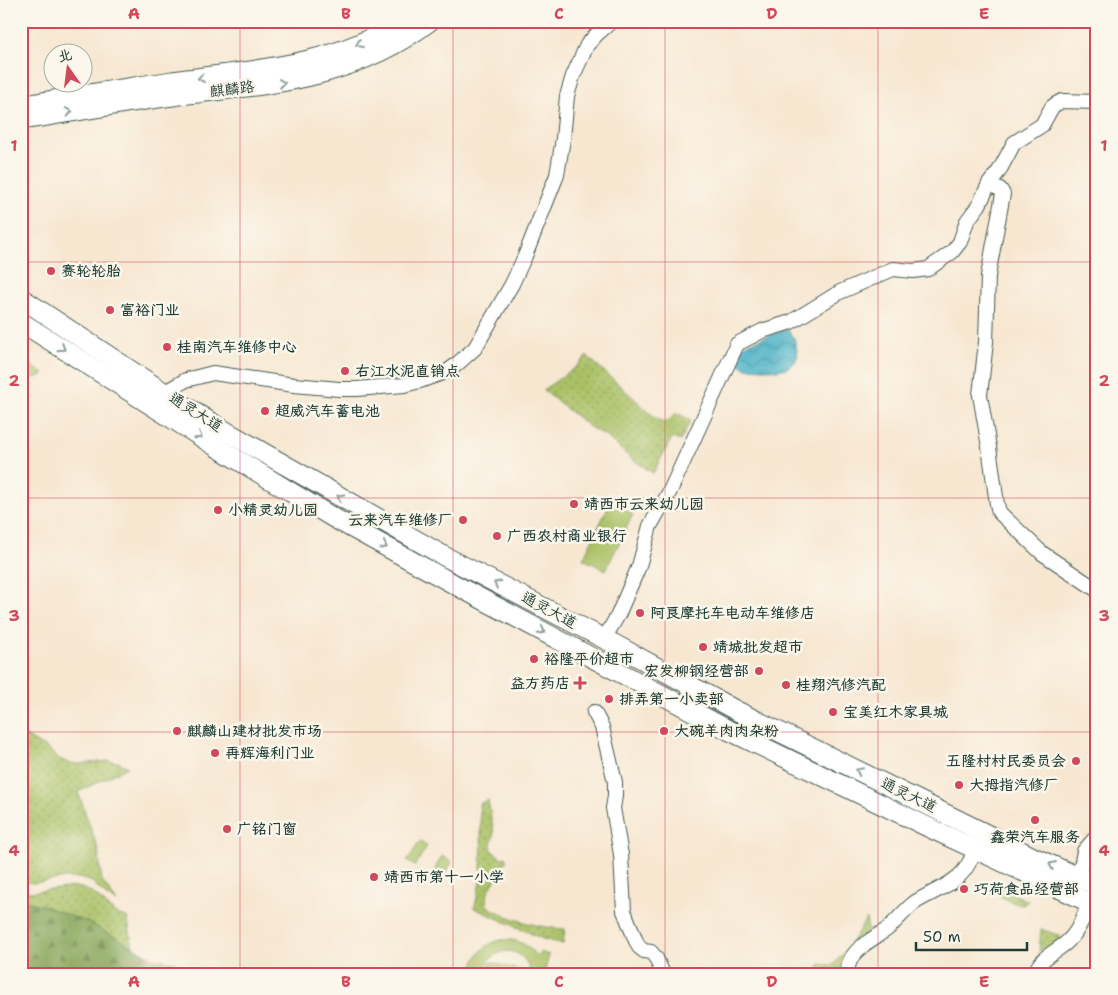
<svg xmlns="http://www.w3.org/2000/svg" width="1118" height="995" viewBox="0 0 1118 995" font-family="'Shantell Sans','LXGW WenKai TC',sans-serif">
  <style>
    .grass { fill: url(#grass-dots); stroke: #647f4d }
    .forest { fill: url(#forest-firs); stroke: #537248 }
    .park { fill: #aac166; stroke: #647f4d }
    .water { fill: url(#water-waves); stroke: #34777e }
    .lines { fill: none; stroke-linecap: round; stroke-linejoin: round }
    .street-casing { stroke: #3f564c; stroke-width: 16 }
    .secondary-casing { stroke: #3f564c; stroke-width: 21 }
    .street { stroke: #fff; stroke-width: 14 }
    .secondary { stroke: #fff; stroke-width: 19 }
    .oneway { stroke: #8f9e9a }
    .grid { fill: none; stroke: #d1495b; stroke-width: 1; stroke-opacity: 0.55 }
    .poi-dot { fill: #d1495b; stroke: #fbf7ec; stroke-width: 2 }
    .labels { text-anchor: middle; stroke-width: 5; stroke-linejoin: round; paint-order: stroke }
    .street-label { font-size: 15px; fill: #1f3d34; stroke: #fbf7ec }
    .poi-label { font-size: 15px; font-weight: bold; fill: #1f3d34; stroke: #fbf7ec; text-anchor: start }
    .neatline { fill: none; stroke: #d1495b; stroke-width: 2 }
    .grid-label { font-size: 16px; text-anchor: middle; font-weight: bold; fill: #d1495b }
  </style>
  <defs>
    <pattern id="grass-dots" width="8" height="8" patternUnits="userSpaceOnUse" patternTransform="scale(1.25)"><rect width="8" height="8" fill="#aac166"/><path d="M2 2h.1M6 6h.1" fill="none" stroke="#8a9e55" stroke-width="1.8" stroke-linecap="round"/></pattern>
    <pattern id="forest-firs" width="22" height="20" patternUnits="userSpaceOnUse" patternTransform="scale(1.25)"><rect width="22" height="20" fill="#87a75b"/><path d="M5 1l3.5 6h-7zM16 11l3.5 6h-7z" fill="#6e894c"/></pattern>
    <pattern id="water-waves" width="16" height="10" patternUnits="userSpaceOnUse" patternTransform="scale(1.25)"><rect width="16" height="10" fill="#48b1c7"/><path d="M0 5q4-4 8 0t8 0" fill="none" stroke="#3b91a2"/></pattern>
  </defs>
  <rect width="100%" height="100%" fill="#fbf7ec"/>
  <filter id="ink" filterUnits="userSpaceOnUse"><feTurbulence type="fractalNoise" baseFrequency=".02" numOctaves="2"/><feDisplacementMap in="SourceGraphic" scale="10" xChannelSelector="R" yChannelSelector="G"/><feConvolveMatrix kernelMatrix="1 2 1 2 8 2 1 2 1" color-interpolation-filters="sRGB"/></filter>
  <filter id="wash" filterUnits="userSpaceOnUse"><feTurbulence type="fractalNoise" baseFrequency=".0096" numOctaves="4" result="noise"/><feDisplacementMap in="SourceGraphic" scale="20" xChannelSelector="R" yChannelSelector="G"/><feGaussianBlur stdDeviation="1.12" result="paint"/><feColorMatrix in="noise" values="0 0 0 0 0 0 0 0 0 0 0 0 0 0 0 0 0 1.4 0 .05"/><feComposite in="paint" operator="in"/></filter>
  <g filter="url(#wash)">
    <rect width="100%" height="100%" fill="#f7e7d1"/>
    <!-- grass -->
    <g class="grass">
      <polygon points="587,356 657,419 665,422 672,418 676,413 691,420 680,441 672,438 653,473 633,460 606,436 591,428 543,390 576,367"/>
      <path d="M21,359L44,374C35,380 29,377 21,372Z"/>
      <polygon points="21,733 49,750 58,758 68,763 79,764 108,761 118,762 128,767 78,792 98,849 102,881 117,902 106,896 92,882 79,878 66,878 34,883 21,882"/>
      <path d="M488,800L494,833L491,844L492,851L502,858L506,857V862L488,892L486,905C506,919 540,928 565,929L563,944L543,939L474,908C484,879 482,835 479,804Z"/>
      <path d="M987,881L1028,901L1023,905C1010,903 991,894 987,881Z"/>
      <path d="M75,887C101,889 105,914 127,917L133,947L44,906L21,900V893Z"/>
      <polygon points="866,919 869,936 844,963 838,974 818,974 820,964 833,965 848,948"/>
      <polygon points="1041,929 1060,936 1060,944 1054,948 1039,951"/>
    </g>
    <!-- forest -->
    <polygon class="forest" points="21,900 44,906 87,922 154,958 175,962 197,974 21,974"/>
    <!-- park -->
    <g class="park">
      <polygon points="610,503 633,514 606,570 583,559"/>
      <polygon points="420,841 427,846 415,866 407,861"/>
      <polygon points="442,856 452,862 440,883 430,878"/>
      <path d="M500,940C516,938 528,944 537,957L540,952L549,955L544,974H530C529,955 508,944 493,957C487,961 485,967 484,974H470C475,957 482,945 500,940Z"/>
      <polygon points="490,962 528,972 528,974 487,974"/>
    </g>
    <!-- water -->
    <polygon class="water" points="787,329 794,338 798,355 795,362 787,368 778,370 747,368 741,365 737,360 741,348 749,343"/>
  </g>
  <g filter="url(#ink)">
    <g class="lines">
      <!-- street casing -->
      <g class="street-casing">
        <g id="street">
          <polyline points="989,184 1000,189 1003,194 988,276 986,342 980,395 989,447 997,504 999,512 1004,517 1042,553 1097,590"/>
          <polyline points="165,392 186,380 213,373 294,385 339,389 357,389 404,385 420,381 448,371 456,365 475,348 512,284 525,256 557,175 563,139 567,96 573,76 587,45 597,34 612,21"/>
          <polyline points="604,639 618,615 639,566 650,526 670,491 737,344 762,331 791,322 840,292 893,269 913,271 928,269 952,252 960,242 967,221 979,205 989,184 999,171 1014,143 1042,125 1052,107 1056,104 1062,101 1097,102"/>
          <polyline points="594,712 602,727 615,782 615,796 613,808 621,855 624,911 636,941 639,947 644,951 651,952 656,958 663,974"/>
          <polyline points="1079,877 1084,851 1097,836"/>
          <path d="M847,974C847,951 870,941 886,930C896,922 904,911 914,903C929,893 947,888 960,875C968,868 971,858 976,849"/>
          <path d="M1035,974C1040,956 1056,953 1068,941C1079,931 1084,916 1089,902"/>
        </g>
      </g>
      <!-- secondary casing -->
      <g class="secondary-casing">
        <g id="secondary">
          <path d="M21,106C71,96 122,89 172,81C253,70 331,67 402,21"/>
          <path d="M21,120C74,112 126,102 179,95C271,84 353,80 430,21"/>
          <polyline points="21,298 186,407 222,429 444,556 616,645 737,711 1035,858 1097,885"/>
          <polyline points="21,322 215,446 332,517 461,588 728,730 930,828 1097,906"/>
        </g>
      </g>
      <!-- street -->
      <use href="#street" class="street"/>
      <!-- secondary -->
      <use href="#secondary" class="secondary"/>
    </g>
    <!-- one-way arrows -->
    <defs><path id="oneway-chevron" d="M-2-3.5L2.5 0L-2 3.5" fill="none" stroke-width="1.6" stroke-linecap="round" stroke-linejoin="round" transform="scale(1.25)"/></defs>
    <g class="oneway">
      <use href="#oneway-chevron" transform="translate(359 44) rotate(158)"/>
      <use href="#oneway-chevron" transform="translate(201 78) rotate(173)"/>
      <use href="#oneway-chevron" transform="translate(282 83) rotate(-8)"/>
      <use href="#oneway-chevron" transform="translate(69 112) rotate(-10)"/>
      <use href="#oneway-chevron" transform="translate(62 348) rotate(33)"/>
      <use href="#oneway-chevron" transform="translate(199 436) rotate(33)"/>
      <use href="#oneway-chevron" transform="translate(340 497) rotate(-150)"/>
      <use href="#oneway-chevron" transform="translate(384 546) rotate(29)"/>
      <use href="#oneway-chevron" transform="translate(497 584) rotate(-152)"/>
      <use href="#oneway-chevron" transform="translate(542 631) rotate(28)"/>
      <use href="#oneway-chevron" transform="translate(859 771) rotate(-154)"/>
      <use href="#oneway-chevron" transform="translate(1052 865) rotate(-157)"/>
    </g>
  </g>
  <!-- grid -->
  <path class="grid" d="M240,21V974M453,21V974M665,21V974M878,21V974M21,262H1097M21,498H1097M21,732H1097"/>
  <!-- markers -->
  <g class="poi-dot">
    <circle cx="51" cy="271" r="5"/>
    <circle cx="110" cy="310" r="5"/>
    <circle cx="167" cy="347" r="5"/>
    <circle cx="345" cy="371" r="5"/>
    <circle cx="265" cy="411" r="5"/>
    <circle cx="574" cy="504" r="5"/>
    <circle cx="218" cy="510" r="5"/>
    <circle cx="463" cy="520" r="5"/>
    <circle cx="497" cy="536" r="5"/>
    <circle cx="640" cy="613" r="5"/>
    <circle cx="703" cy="647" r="5"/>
    <circle cx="534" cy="659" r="5"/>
    <circle cx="759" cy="671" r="5"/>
    <path d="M577.5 675.5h5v5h5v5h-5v5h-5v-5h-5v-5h5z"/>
    <circle cx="786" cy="685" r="5"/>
    <circle cx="609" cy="699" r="5"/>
    <circle cx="833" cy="712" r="5"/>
    <circle cx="177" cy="731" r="5"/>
    <circle cx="664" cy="731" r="5"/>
    <circle cx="215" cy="753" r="5"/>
    <circle cx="1076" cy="761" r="5"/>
    <circle cx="959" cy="785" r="5"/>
    <circle cx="1035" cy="820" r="5"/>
    <circle cx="227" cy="829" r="5"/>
    <circle cx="374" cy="877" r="5"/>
    <circle cx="964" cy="889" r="5"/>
  </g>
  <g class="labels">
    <!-- street labels -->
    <g class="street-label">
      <text transform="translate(232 89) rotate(-7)" y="5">麒麟路</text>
      <text transform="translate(196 412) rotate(32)" y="5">通灵大道</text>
      <text transform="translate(549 610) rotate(28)" y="5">通灵大道</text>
      <text transform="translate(909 795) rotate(26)" y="5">通灵大道</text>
    </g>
    <!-- poi labels -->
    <g class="poi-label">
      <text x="61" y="276">赛轮轮胎</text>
      <text x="120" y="315">富裕门业</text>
      <text x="177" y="352">桂南汽车维修中心</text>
      <text x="355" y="376">右江水泥直销点</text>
      <text x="275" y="416">超威汽车蓄电池</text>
      <text x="584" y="509">靖西市云来幼儿园</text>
      <text x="228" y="515">小精灵幼儿园</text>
      <text x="453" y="525" text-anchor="end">云来汽车维修厂</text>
      <text x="507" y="541">广西农村商业银行</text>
      <text x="650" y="618">阿良摩托车电动车维修店</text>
      <text x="713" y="652">靖城批发超市</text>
      <text x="544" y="664">裕隆平价超市</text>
      <text x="749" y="676" text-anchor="end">宏发柳钢经营部</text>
      <text x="570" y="688" text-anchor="end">益方药店</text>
      <text x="796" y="690">桂翔汽修汽配</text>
      <text x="619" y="704">排弄第一小卖部</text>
      <text x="843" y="717">宝美红木家具城</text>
      <text x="187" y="736">麒麟山建材批发市场</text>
      <text x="674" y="736">大碗羊肉肉杂粉</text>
      <text x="225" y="758">再辉海利门业</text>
      <text x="1066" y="766" text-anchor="end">五隆村村民委员会</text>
      <text x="969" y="790">大拇指汽修厂</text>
      <text x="237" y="834">广铭门窗</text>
      <text x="1035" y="842" text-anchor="middle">鑫荣汽车服务</text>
      <text x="384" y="882">靖西市第十一小学</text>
      <text x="974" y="894">巧荷食品经营部</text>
    </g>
  </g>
  <!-- margin -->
  <rect width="1118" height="995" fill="none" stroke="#fbf7ec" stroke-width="55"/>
  <!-- north arrow -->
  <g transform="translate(68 68) rotate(346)"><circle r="24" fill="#fbf7ec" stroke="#a3ada2"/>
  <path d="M0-4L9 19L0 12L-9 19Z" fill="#d1495b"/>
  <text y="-8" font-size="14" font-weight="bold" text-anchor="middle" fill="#1f3d34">北</text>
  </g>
  <!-- scale -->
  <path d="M916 942v8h111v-8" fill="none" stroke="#1f3d34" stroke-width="2.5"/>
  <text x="923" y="942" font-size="15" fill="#1f3d34" stroke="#fbf7ec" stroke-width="4" paint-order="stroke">50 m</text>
  <rect x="28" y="28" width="1062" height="940" class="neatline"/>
  <g class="grid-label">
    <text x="134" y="19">A</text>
    <text x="346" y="19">B</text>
    <text x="559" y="19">C</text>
    <text x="772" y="19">D</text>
    <text x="984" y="19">E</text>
    <text x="14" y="151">1</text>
    <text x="1104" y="151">1</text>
    <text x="14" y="386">2</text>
    <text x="1104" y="386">2</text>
    <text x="14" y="621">3</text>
    <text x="1104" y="621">3</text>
    <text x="14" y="856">4</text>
    <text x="1104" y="856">4</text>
    <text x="134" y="987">A</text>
    <text x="346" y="987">B</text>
    <text x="559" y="987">C</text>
    <text x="772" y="987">D</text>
    <text x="984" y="987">E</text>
  </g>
</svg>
